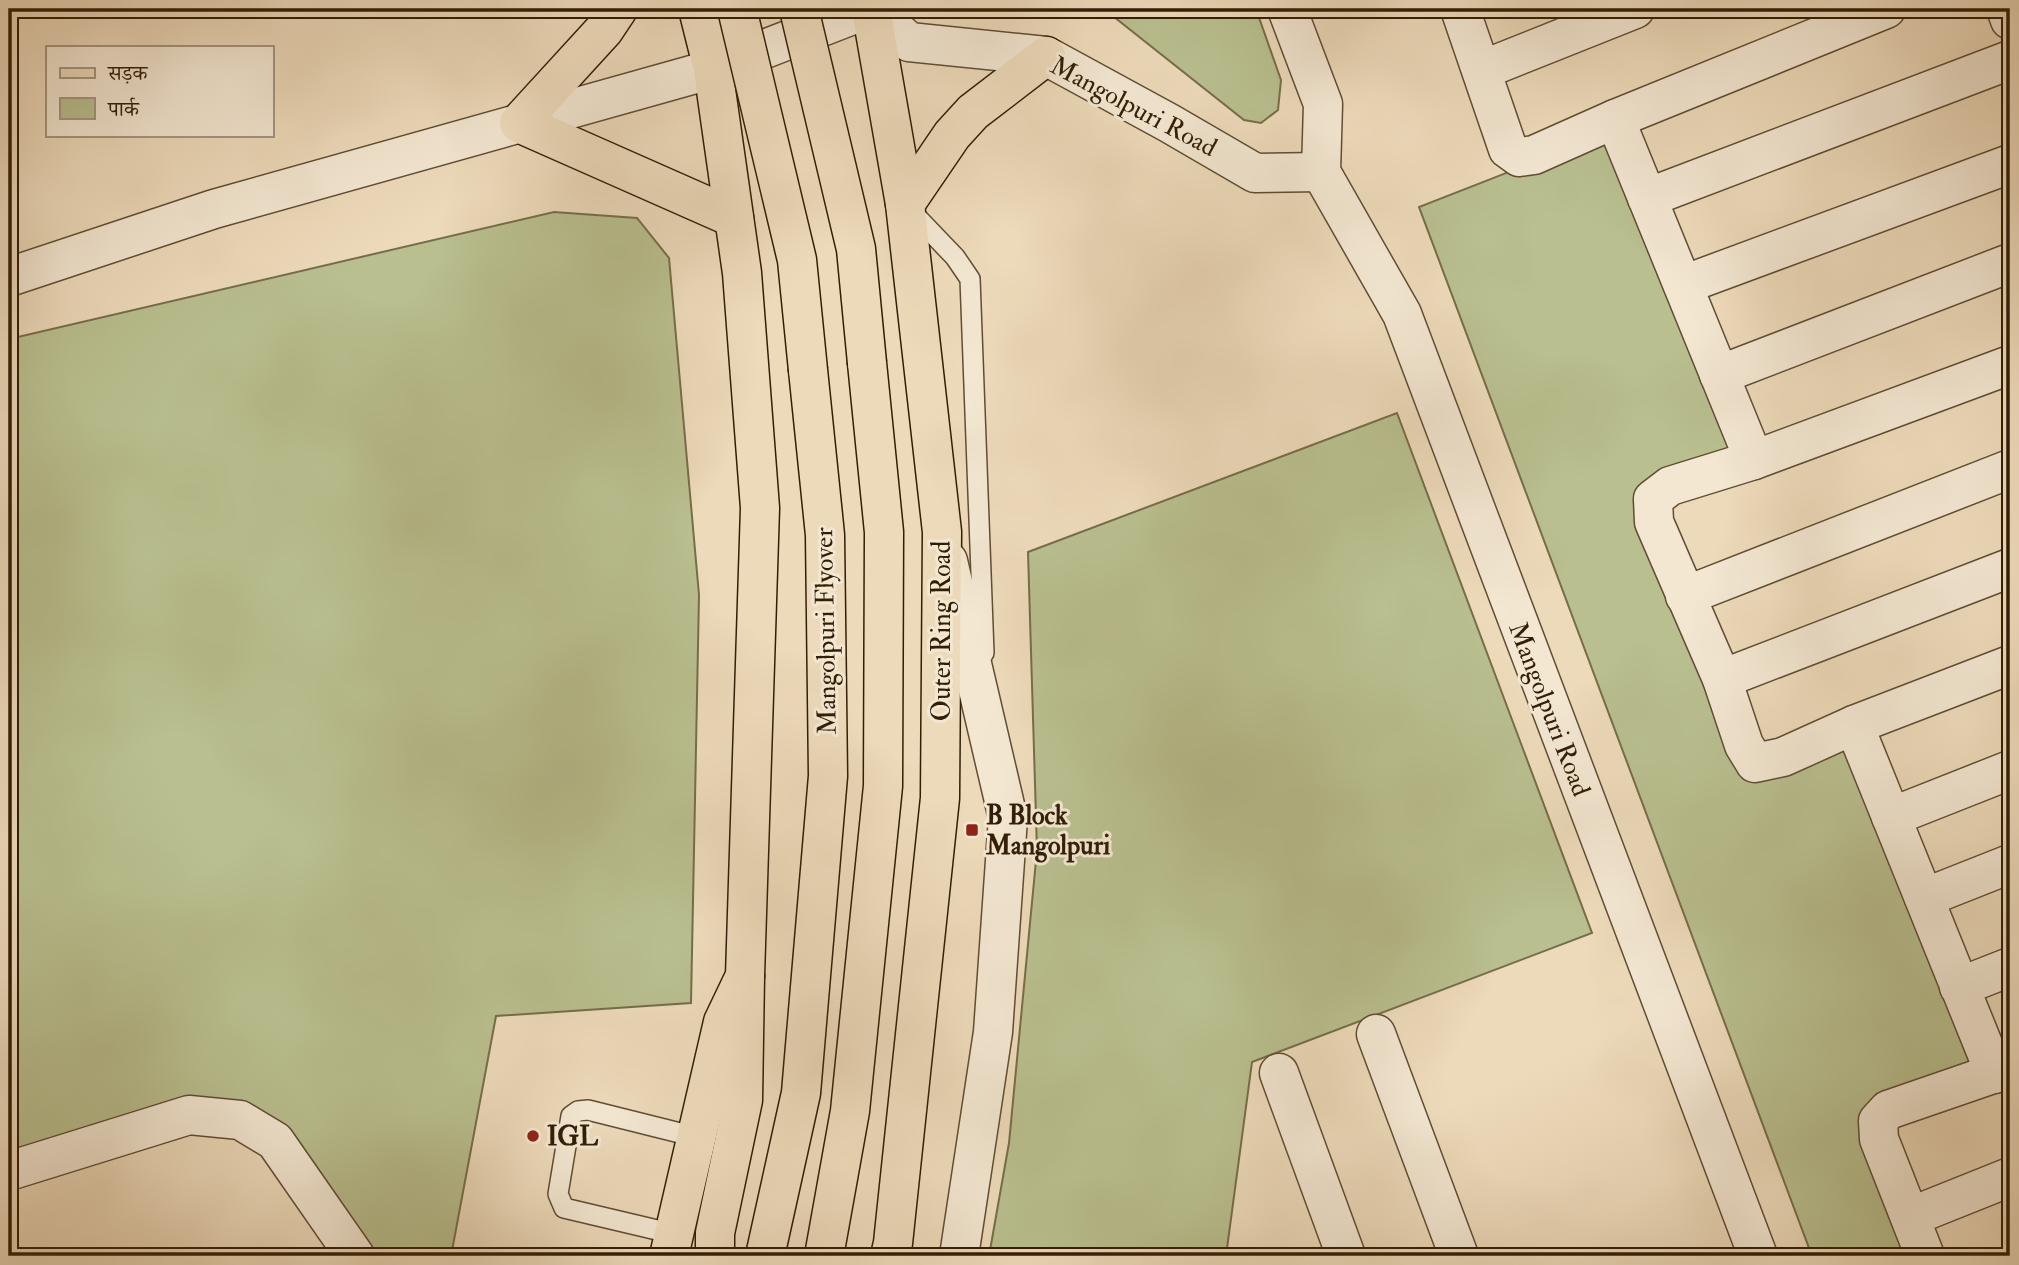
<svg xmlns="http://www.w3.org/2000/svg" width="2019" height="1265" viewBox="0 0 2019 1265" font-family="'IM FELL Double Pica','Noto Serif Devanagari',serif">
  <style>
    .green { fill: #b9bf8f; stroke: #756e4a; stroke-width: 2 }
    .lines { fill: none; stroke-linecap: round; stroke-linejoin: round }
    .service-casing { stroke: #604d33; stroke-width: 22 }
    .minor-casing { stroke: #604d33; stroke-width: 41 }
    .tertiary-casing { stroke: #604d33; stroke-width: 41 }
    .primary-casing { stroke: #311e06; stroke-width: 41 }
    .trunk-casing { stroke: #311e06; stroke-width: 41 }
    .service { stroke: #f3e7d2; stroke-width: 19 }
    .minor { stroke: #f3e7d2; stroke-width: 38 }
    .tertiary { stroke: #f3e7d2; stroke-width: 38 }
    .primary { stroke: #eddaba; stroke-width: 38 }
    .trunk { stroke: #eddaba; stroke-width: 38 }
    .trunk-bridge-casing { stroke: #311e06; stroke-width: 41; stroke-linecap: butt }
    .trunk-bridge { stroke: #eddaba; stroke-width: 38 }
    .poi-dot { fill: #8f2418; stroke: #f3e7d2; stroke-width: 2.5 }
    .labels { text-anchor: middle; stroke-width: 6; stroke-linejoin: round; paint-order: stroke }
    .street-label { font-size: 26px; fill: #311e06; stroke: #f3e7d2 }
    .poi-label { font-size: 26px; font-weight: bold; fill: #311e06; stroke: #f3e7d2; text-anchor: start }
  </style>
  <rect width="100%" height="100%" fill="#eddaba"/>
  <filter id="stains"><feTurbulence type="fractalNoise" baseFrequency=".00286" numOctaves="4"/><feColorMatrix values="0 0 0 0 .2 0 0 0 0 .09 0 0 0 0 .02 0 0 0 .5 -.17"/></filter>
  <radialGradient id="worn" r=".72"><stop offset=".6" stop-color="#630" stop-opacity="0"/><stop offset="1" stop-color="#630" stop-opacity=".3"/></radialGradient>
  <!-- green -->
  <g class="green">
    <polygon points="1104,9 1256,9 1281,80 1278,110 1261,123 1244,120"/>
    <polygon points="1611,132 1741,452 1638,489 1750,779 1848,741 1977,1069 1862,1116 1915,1256 1812,1256 1419,207"/>
    <polygon points="554,212 637,218 669,258 699,595 691,1003 496,1016 451,1256 353,1256 245,1111 9,1179 9,575 18,571 9,543 9,339"/>
    <polygon points="1397,413 1592,933 1252,1062 1226,1256 989,1256 1009,1143 1037,850 1028,552"/>
  </g>
  <g class="lines">
    <!-- service casing -->
    <g class="service-casing">
      <g id="service">
        <polyline points="909,209 955,257 970,279 984,653"/>
        <polyline points="674,1234 564,1208 558,1194 571,1116 578,1111 588,1110 696,1137"/>
      </g>
    </g>
    <!-- minor casing -->
    <g class="minor-casing">
      <g id="minor">
        <polyline points="1460,9 1508,149 1519,157 1534,155 1615,119 1886,9"/>
        <polyline points="2006,9 2010,20"/>
        <polyline points="1482,70 1635,9"/>
        <polyline points="1615,119 1754,460"/>
        <polyline points="1647,198 2010,60"/>
        <polyline points="1683,285 2010,164"/>
        <polyline points="2010,365 1754,460 1670,486 1653,499 1654,522 1722,679 1744,745 1755,763 1783,757 1854,725 2010,665"/>
        <polyline points="1719,375 2010,263"/>
        <polyline points="948,561 1008,818 993,1032 959,1256"/>
        <polyline points="1685,596 2010,469"/>
        <polyline points="1722,679 2010,568"/>
        <polyline points="1854,725 1995,1074"/>
        <polyline points="1891,817 2010,770"/>
        <polyline points="1924,898 2010,864"/>
        <polyline points="1959,987 2010,967"/>
        <polyline points="1376,1034 1459,1256"/>
        <polyline points="1279,1073 1346,1256"/>
        <polyline points="9,1171 189,1115 240,1120 275,1141 355,1256"/>
        <polyline points="1910,1217 2010,1177"/>
        <polyline points="1925,1256 1879,1139 1878,1121 1888,1110 2010,1068"/>
      </g>
    </g>
    <!-- tertiary casing -->
    <g class="tertiary-casing">
      <g id="tertiary">
        <polyline points="872,9 909,42 1046,56 1169,123 1255,173 1321,172"/>
        <polyline points="1287,9 1323,104 1321,172 1402,314 1758,1256"/>
        <polyline points="9,277 214,209 713,69 868,9"/>
      </g>
    </g>
    <!-- primary casing -->
    <g class="primary-casing">
      <g id="primary">
        <polyline points="618,9 604,30 519,123 734,218"/>
        <polyline points="871,9 905,204 942,532 940,798 893,1243 890,1256"/>
        <polyline points="905,204 952,135 973,112 1046,56"/>
        <polyline points="669,1256 723,1022 745,976 760,508 742,273 713,69 698,9"/>
      </g>
    </g>
    <!-- trunk casing -->
    <g class="trunk-casing">
      <g id="trunk">
        <polyline points="715,1256 715,1233 743,1100 745,976"/>
        <polyline points="765,1256 801,1093 828,776 825,535 808,370"/>
        <polyline points="824,1256 850,1111 883,786 884,532 867,363"/>
      </g>
    </g>
    <!-- service -->
    <use href="#service" class="service"/>
    <!-- minor -->
    <use href="#minor" class="minor"/>
    <!-- tertiary -->
    <use href="#tertiary" class="tertiary"/>
    <!-- primary -->
    <use href="#primary" class="primary"/>
    <!-- trunk -->
    <use href="#trunk" class="trunk"/>
    <!-- trunk-bridge casing -->
    <g class="trunk-bridge-casing">
      <g id="trunk-bridge">
        <polyline points="737,9 797,260 808,370"/>
        <polyline points="799,9 856,249 867,363"/>
      </g>
    </g>
    <!-- trunk-bridge -->
    <use href="#trunk-bridge" class="trunk-bridge"/>
  </g>
  <!-- markers -->
  <g class="poi-dot">
    <rect x="965" y="823" width="14" height="14" rx="3.5"/>
    <circle cx="533" cy="1136" r="7"/>
  </g>
  <g class="labels">
    <!-- street labels -->
    <g class="street-label">
      <text transform="translate(1134 106) rotate(28)" y="9">Mangolpuri Road</text>
      <text transform="translate(825 631) rotate(-91)" y="9">Mangolpuri Flyover</text>
      <text transform="translate(941 631) rotate(-90)" y="9">Outer Ring Road</text>
      <text transform="translate(1550 709) rotate(69)" y="9">Mangolpuri Road</text>
    </g>
    <!-- poi labels -->
    <g class="poi-label">
      <text x="986" y="824">B Block<tspan x="986" dy="30">Mangolpuri</tspan></text>
      <text x="547" y="1145">IGL</text>
    </g>
  </g>
  <!-- margin -->
  <rect width="2019" height="1265" fill="none" stroke="#eddaba" stroke-width="35"/>
  <rect x="10" y="10" width="1998" height="1244" fill="none" stroke="#311e06" stroke-width="3.5"/>
  <rect x="18" y="18" width="1984" height="1230" fill="none" stroke="#311e06" stroke-width="2"/>
  <!-- legend -->
  <rect x="46" y="46" width="228" height="91" fill="#f3e7d2" stroke="#a59780" stroke-width="2"/>
  <rect x="60" y="68" width="35" height="10" fill="#eddaba" stroke="#a59780" stroke-width="2"/>
  <text x="108" y="80" font-size="21" fill="#311e06">सड़क</text>
  <rect x="60" y="98" width="35" height="21" fill="#b9bf8f" stroke="#a59780" stroke-width="2"/>
  <text x="108" y="116" font-size="21" fill="#311e06">पार्क</text>
  <rect width="100%" height="100%" filter="url(#stains)"/>
  <rect width="100%" height="100%" fill="url(#worn)"/>
</svg>
